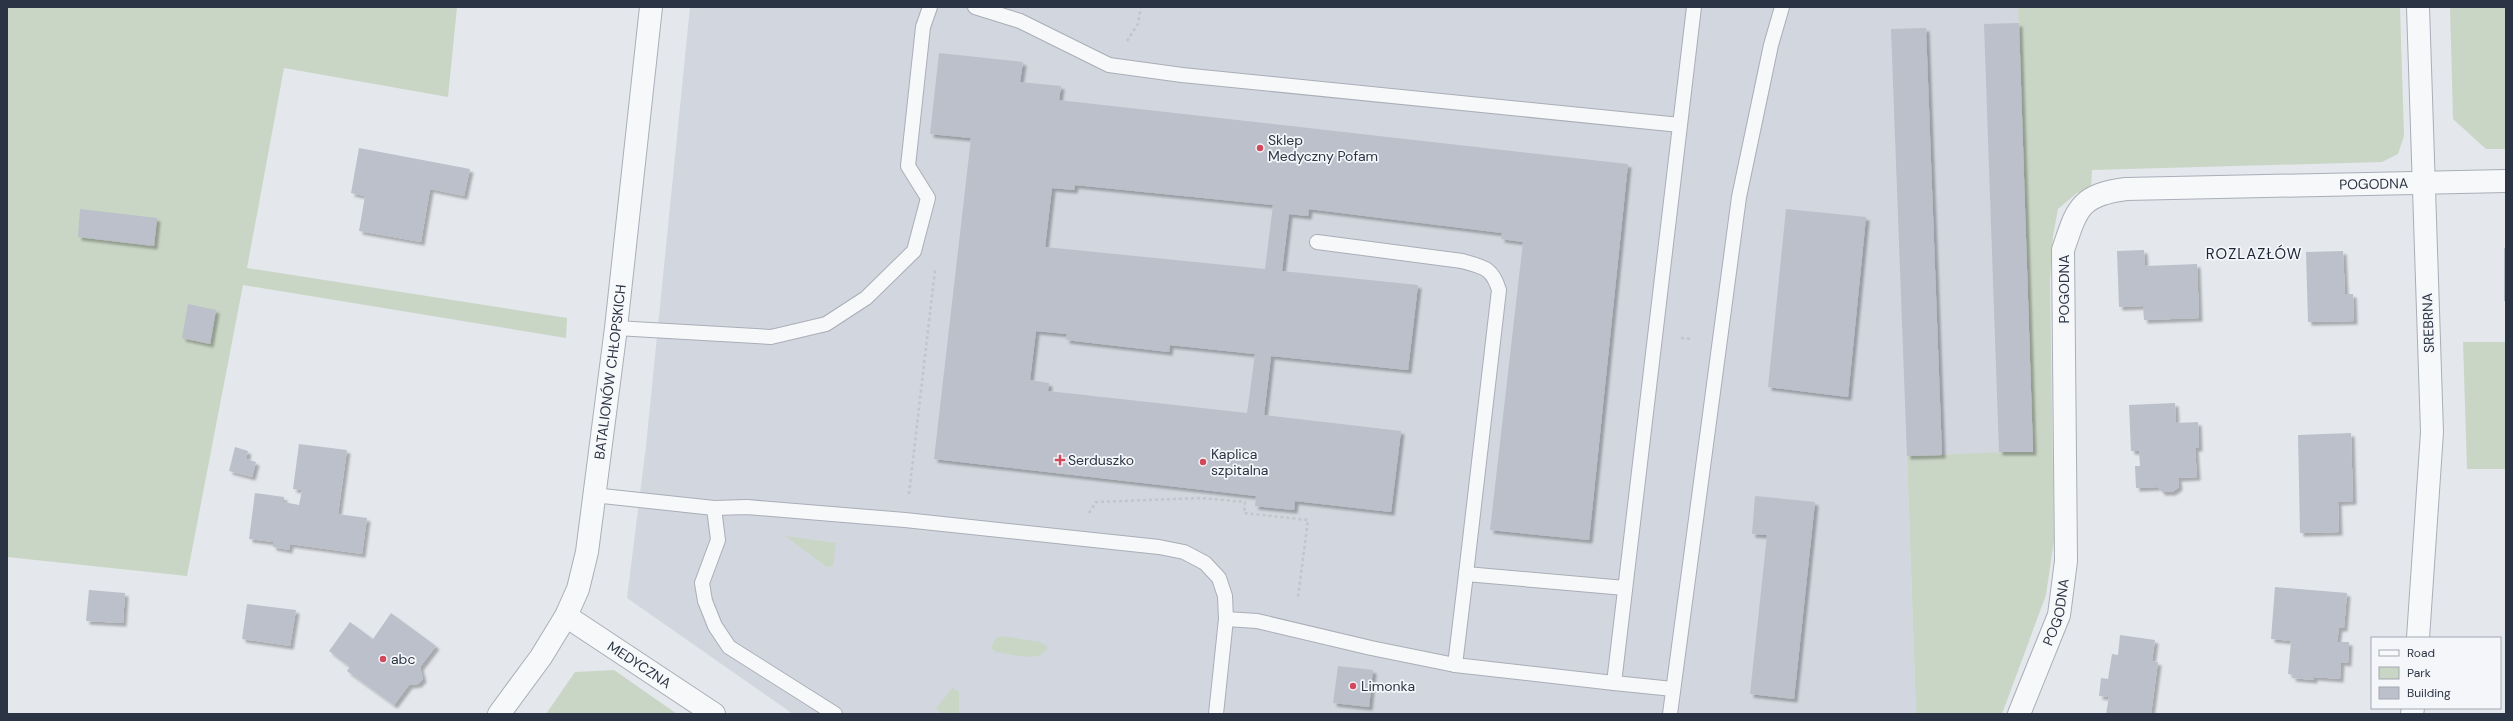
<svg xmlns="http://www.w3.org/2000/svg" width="2513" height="721" viewBox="0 0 2513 721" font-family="'DM Sans',sans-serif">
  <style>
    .built { fill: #d2d6de }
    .green { fill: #c9d6c5 }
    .building { fill: #bbc0ca; fill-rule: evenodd; filter: url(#shadow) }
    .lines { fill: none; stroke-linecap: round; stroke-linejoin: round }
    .service-casing { stroke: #a9aeb7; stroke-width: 16 }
    .minor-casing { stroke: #a9aeb7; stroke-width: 24 }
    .tertiary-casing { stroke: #a9aeb7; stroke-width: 24 }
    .path { stroke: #c2c5cb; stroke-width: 2.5; stroke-dasharray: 3 3; stroke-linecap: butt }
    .service { stroke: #f7f8fa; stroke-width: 14 }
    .minor { stroke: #f7f8fa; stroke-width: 22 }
    .tertiary { stroke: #f7f8fa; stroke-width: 22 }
    .poi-dot { fill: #d1495b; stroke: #f4f6f9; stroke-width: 1.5 }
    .labels { text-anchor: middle; stroke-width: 3.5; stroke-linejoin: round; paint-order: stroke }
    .poi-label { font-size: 14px; fill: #2b3445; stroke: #f4f6f9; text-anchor: start }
    .street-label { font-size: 14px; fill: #2b3445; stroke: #f4f6f9 }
    .neighbourhood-label { font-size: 15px; letter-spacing: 1px; fill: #1d2536; stroke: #f4f6f9 }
  </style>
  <defs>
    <filter id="shadow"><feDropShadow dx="3.5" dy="3.5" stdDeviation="1" flood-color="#0004"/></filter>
  </defs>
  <rect width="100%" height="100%" fill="#e4e7ec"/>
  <!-- built -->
  <polygon class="built" points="690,7 2018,7 2033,452 1907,456 1916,714 793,714 627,598 646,446"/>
  <!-- green -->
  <g class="green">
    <polygon points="7,7 457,7 448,97 284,68 247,268 567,318 566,338 243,285 187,576 7,557"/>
    <polygon points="2018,7 2400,7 2404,136 2398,154 2382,162 2092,170 2091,189 2077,193 2058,209 2053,236 2050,281 2054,540 2046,595 2002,714 1916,714 1907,456 2033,451"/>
    <polygon points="2450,7 2506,7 2506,149 2486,149 2453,119"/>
    <polygon points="2463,342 2506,342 2506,469 2467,469"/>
    <polygon points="785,536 836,543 833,566 827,567"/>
    <path d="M1002,636L1040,642L1048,647C1041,664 1011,654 996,652L991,648L995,639Z"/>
    <polygon points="614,670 677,714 546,714 575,672"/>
    <polygon points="952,688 959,692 959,714 943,714 936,709"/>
  </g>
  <!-- building -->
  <g class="building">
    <polygon points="2019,23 2033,452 1999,452 1984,24"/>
    <polygon points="1926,28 1942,455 1907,456 1891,29"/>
    <path d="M939,53L1023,62L1020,82L1061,86L1059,100L1628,164L1589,540L1490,530L1523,242L1501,239L1502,233L1309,209L1308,216L1289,214L1282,271L1418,285L1408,370L1271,356L1264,415L1401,431L1391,512L1295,501L1294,510L1274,508L1255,506L1256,496L934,459L971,138L930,134ZM1075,185L1273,205L1265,269L1045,247L1052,188L1074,190ZM1036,331L1067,334L1066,340L1169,352L1170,345L1255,354L1247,413L1048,391L1049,383L1030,380Z"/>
    <polygon points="359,148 470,169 464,196 430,189 421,242 359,231 365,196 351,193"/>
    <polygon points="80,209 157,218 154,246 78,237"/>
    <polygon points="1786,209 1866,217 1848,397 1768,387"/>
    <rect x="2504" y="248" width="2" height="53"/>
    <polygon points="2144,250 2145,266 2197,264 2199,318 2144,320 2143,306 2119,307 2117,251"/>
    <polygon points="2343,251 2345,294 2353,294 2354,321 2308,322 2306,252"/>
    <polygon points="188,304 216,310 210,344 182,338"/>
    <polygon points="2175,403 2176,423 2198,422 2199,448 2195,448 2197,477 2178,478 2179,487 2172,492 2162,492 2158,487 2136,488 2135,466 2140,466 2139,451 2131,451 2129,405"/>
    <polygon points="2351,433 2353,501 2338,502 2339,532 2300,533 2298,435"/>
    <polygon points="299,444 347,450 338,514 367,518 362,554 290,544 289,550 273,547 273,542 249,539 255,493 284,497 284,502 299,505 302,490 293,489"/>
    <polygon points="235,447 248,451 246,459 256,462 252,477 229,471"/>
    <polygon points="1755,496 1815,502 1794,699 1750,694 1767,535 1752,534"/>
    <polygon points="2275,587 2347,593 2344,628 2339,628 2337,642 2349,642 2348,663 2341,662 2340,679 2314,677 2314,680 2292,678 2293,675 2288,674 2291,641 2271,639"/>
    <polygon points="89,590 125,593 123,623 86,621"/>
    <polygon points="247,604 296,610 290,646 242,639"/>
    <polygon points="391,613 436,646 420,667 423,679 418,684 409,685 394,705 347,671 350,667 329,651 350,622 373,639"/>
    <polygon points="2120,635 2155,640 2152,661 2158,662 2151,714 2106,714 2109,697 2099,696 2101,678 2108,679 2112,654 2118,655"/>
    <polygon points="1338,666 1373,670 1369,707 1333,703"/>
  </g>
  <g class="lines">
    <!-- service casing -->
    <g class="service-casing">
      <g id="service">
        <polyline points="975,7 1020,21 1109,65 1182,75 1680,125"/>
        <path d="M1317,242L1462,261C1483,267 1492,267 1499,290L1466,574L1625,588"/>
        <polyline points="616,328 771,337 826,324 866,298 914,251 928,198 908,166 923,27 930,7"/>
        <polyline points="593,495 714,508 747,507 905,520 1159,547 1184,552 1205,563 1219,578 1225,596 1226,619 1216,714"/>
        <polyline points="714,508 718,540 702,583 705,601 715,626 729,647 835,714"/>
        <polyline points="1466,574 1455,665 1614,683"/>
        <polyline points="1226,619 1257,621 1371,648 1455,665"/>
        <polyline points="1673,689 1614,683 1694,7"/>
        <polyline points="1670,714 1739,197 1771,45 1782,7"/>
      </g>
    </g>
    <!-- minor casing -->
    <g class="minor-casing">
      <g id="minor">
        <path id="s1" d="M566,616L714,714"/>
        <polyline points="2418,638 2432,432 2418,7"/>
        <path id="s2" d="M2019,714L2059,615L2066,561L2063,250C2077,209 2079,195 2126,189L2506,181"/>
        <polyline points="2412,714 2413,708"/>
      </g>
    </g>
    <!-- tertiary casing -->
    <g class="tertiary-casing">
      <g id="tertiary">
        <path id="s3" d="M499,714L541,657L566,616L578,589L587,552L616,328L651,7"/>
      </g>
    </g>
    <!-- path -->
    <g class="path">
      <polyline points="1127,41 1138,24 1141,7"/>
      <polyline points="1681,338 1692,339"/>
      <polyline points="909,494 935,270"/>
      <polyline points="1089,513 1096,502 1201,498 1245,502 1244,513 1308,520 1298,597"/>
    </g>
    <!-- service -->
    <use href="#service" class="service"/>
    <!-- minor -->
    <use href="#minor" class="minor"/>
    <!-- tertiary -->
    <use href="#tertiary" class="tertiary"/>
  </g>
  <!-- markers -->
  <g class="poi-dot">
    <circle cx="1260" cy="148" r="4"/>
    <path d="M1058 454h4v4h4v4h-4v4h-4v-4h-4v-4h4z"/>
    <circle cx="1203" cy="462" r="4"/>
    <circle cx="383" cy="659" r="4"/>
    <circle cx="1353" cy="686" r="4"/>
  </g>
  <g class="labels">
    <!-- poi labels -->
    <g class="poi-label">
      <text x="1268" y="145">Sklep<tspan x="1268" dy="16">Medyczny Pofam</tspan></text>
      <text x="1211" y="459">Kaplica<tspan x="1211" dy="16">szpitalna</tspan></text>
      <text x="1068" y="465">Serduszko</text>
      <text x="391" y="664">abc</text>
      <text x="1361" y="691">Limonka</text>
    </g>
    <!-- street labels -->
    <g class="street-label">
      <text dy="5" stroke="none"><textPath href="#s2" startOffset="816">POGODNA</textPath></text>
      <text transform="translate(2064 289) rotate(-90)" y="5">POGODNA</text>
      <text transform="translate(2428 323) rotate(-92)" y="5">SREBRNA</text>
      <text dy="5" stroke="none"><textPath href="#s3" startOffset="368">BATALIONÓW CHŁOPSKICH</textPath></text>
      <text dy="5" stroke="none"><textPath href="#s2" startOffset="109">POGODNA</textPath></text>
      <text dy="5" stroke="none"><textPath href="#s1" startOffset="88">MEDYCZNA</textPath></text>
    </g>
    <!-- neighbourhood labels -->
    <g class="neighbourhood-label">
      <text x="2254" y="259">ROZLAZŁÓW</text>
    </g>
  </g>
  <!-- border -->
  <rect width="2513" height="721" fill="none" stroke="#2b3445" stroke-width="16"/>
  <!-- legend -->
  <rect x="2371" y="637" width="130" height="72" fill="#f4f6f9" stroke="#a4a8b1"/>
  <rect x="2379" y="650" width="20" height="6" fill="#f7f8fa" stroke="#a4a8b1"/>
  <text x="2407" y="657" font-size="12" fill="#2b3445">Road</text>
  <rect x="2379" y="667" width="20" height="12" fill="#c9d6c5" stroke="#a4a8b1"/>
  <text x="2407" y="677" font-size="12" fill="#2b3445">Park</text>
  <rect x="2379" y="687" width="20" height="12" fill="#bbc0ca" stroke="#a4a8b1"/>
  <text x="2407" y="697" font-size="12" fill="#2b3445">Building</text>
</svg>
